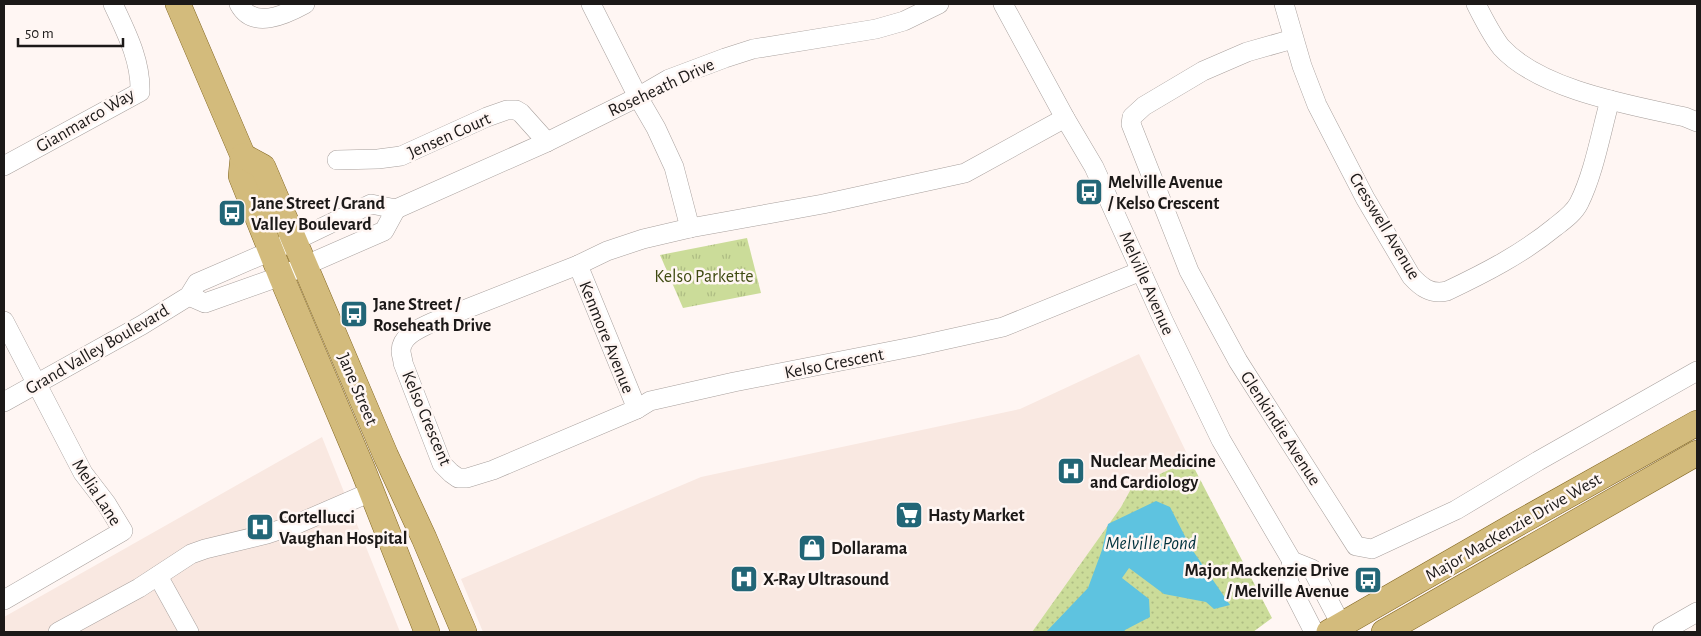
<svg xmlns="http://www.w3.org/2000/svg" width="1701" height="636" viewBox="0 0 1701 636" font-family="'Alegreya Sans',sans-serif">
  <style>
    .built { fill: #f9e8e1 }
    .grass { fill: url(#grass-dots) }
    .park { fill: url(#park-tufts) }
    .water { fill: #5ec3e0 }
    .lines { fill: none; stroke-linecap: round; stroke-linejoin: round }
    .minor-casing { stroke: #a8a09d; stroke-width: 20 }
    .major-casing { stroke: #806520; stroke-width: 26 }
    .minor { stroke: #fff; stroke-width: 19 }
    .major { stroke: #d3bb7c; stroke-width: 25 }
    .labels { text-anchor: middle; stroke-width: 5; stroke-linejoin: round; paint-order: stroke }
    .street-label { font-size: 18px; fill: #1c1918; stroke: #fff6f3 }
    .poi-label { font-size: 18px; font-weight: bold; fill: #1c1918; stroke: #fff6f3; text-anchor: start }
    .park-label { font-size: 18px; fill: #3f4a11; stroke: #fff6f3 }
    .water-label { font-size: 19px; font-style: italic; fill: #01323e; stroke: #fff6f3 }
  </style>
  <defs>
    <pattern id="grass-dots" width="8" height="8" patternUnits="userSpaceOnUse" patternTransform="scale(1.25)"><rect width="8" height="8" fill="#cbdc99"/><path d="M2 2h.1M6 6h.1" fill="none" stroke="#aebc83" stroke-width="1.8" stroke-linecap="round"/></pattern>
    <pattern id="park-tufts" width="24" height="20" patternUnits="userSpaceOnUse" patternTransform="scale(1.25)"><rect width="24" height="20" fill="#cbdc99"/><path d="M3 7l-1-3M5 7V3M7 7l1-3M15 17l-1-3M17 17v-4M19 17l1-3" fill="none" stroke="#aebc83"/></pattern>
  </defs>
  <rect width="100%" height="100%" fill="#fff6f3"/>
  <!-- built -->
  <g class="built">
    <polygon points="1139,354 1190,460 1132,487 1121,507 1032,632 483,632 461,579 701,477 1020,409"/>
    <polygon points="322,437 400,632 4,632 4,617"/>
  </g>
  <!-- grass -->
  <polygon class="grass" points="1190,460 1272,618 1253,632 1032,632 1121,507 1132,487"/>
  <!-- park -->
  <polygon class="park" points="747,238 761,293 683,308 660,255"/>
  <!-- water -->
  <polygon class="water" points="1156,501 1170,507 1191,548 1230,605 1214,609 1206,602 1164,594 1129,568 1122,578 1149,599 1150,617 1125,630 1124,632 1046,632 1088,588 1102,550 1108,524"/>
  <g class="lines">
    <!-- minor casing -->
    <g class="minor-casing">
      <g id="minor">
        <path d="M239,4C253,30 285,15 305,4"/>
        <polyline points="591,4 638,97 656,128 674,167 690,228"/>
        <polyline points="1003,4 1065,118 1094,167 1164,322 1221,440 1292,561 1312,569 1345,632"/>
        <path d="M1284,4L1302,66L1317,105L1365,198L1411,276C1421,287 1431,295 1447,291C1485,273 1522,254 1555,227C1564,220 1574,213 1579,203C1594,173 1601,132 1610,100"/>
        <path d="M1476,4C1483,18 1491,34 1501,47C1540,90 1630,105 1685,117L1697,122"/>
        <polyline points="1293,39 1247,52 1203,71 1144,106 1132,117 1131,124 1189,271 1238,361 1356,546 1372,549 1456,510 1538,461 1697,371"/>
        <path d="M1065,118L965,173L823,204L690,228L643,239L607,251L578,265L433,322C421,328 401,335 401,351C401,355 403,359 403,363L442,464L451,473L458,478H467L493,470L637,409L650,401L734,382L917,346L1003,327L1141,271"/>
        <polyline points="337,160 378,159 401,156 487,117 507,110 516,110 521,113 547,142"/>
        <path d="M4,166L140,92C141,60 126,32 113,4"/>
        <polyline points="578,265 637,409"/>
        <polyline points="189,296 205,303 281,276 384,231 396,209"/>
        <polyline points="4,321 83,473 106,503 123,531 4,600"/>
        <polyline points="4,402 142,325 189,296 197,283 294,241 371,204 396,209 547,142 638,97 669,79 725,58 753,49 876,29 904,21 939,4"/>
        <polyline points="1292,561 1288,581 1314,632"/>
        <polyline points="158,576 189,632"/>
        <polyline points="58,632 139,588 191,554 205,549 267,534 297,524 371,492"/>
        <polyline points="1662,632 1697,612"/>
      </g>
    </g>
    <!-- major casing -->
    <g class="major-casing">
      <g id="major">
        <polyline points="178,4 243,156 241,176 281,276 363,470 427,632"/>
        <polyline points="243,156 263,167 386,456 424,538 464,632"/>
        <polyline points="1329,632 1515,525 1697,423"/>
        <polyline points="1384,632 1697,453"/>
      </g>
    </g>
    <!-- minor -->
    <use href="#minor" class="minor"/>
    <!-- major -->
    <use href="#major" class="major"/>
  </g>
  <!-- icons -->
  <defs>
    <g id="bus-square" transform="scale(1.4375)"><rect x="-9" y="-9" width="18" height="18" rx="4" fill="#267" stroke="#fff6f3"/><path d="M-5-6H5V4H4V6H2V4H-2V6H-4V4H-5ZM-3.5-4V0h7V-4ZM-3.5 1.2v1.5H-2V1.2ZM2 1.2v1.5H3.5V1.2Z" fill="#fff"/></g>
    <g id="hospital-square" transform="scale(1.4375)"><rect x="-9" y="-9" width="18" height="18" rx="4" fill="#267" stroke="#fff6f3"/><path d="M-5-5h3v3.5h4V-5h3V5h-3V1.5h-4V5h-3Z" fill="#fff"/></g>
    <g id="supermarket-square" transform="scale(1.4375)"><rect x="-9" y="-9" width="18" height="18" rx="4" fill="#267" stroke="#fff6f3"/><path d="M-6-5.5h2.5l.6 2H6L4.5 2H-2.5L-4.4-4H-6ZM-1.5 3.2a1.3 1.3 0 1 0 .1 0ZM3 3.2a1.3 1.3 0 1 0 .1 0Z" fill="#fff"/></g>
    <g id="shop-square" transform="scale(1.4375)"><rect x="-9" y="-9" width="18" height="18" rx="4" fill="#267" stroke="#fff6f3"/><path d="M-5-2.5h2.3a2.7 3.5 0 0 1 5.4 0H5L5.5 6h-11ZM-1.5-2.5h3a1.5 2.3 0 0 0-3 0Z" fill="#fff"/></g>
  </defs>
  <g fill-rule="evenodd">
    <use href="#bus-square" x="1089" y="192"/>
    <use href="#bus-square" x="232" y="213"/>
    <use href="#bus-square" x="354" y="314"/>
    <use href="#hospital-square" x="1071" y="471"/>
    <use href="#supermarket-square" x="909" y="515"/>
    <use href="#hospital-square" x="260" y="527"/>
    <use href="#shop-square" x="812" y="548"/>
    <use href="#hospital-square" x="744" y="579"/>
    <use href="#bus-square" x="1368" y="580"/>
  </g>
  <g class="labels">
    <!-- street labels -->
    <g class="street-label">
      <text transform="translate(661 87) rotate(-25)" y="6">Roseheath Drive</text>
      <text transform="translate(85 120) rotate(-30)" y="6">Gianmarco Way</text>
      <text transform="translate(449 135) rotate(-24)" y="6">Jensen Court</text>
      <text transform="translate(1385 226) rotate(59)" y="6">Cresswell Avenue</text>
      <text transform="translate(1147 283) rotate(66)" y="6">Melville Avenue</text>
      <text transform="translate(607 337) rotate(68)" y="6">Kenmore Avenue</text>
      <text transform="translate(97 349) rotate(-30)" y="6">Grand Valley Boulevard</text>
      <text transform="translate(834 363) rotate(-11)" y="6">Kelso Crescent</text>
      <text transform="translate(358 389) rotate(67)" y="6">Jane Street</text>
      <text transform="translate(427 418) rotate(67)" y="6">Kelso Crescent</text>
      <text transform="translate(1281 428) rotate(57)" y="6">Glenkindie Avenue</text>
      <text transform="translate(97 492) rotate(57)" y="6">Melia Lane</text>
      <text transform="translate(1513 527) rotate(-30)" y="6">Major MacKenzie Drive West</text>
    </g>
    <!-- poi labels -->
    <g class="poi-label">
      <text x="1108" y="188">Melville Avenue<tspan x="1108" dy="21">/ Kelso Crescent</tspan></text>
      <text x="251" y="209">Jane Street / Grand<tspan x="251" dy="21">Valley Boulevard</tspan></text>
      <text x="373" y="310">Jane Street /<tspan x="373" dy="21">Roseheath Drive</tspan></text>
      <text x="1090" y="467">Nuclear Medicine<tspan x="1090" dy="21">and Cardiology</tspan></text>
      <text x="928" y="521">Hasty Market</text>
      <text x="279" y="523">Cortellucci<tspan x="279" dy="21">Vaughan Hospital</tspan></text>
      <text x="831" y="554">Dollarama</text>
      <text x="1349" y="576" text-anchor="end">Major Mackenzie Drive<tspan x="1349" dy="21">/ Melville Avenue</tspan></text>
      <text x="763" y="585">X-Ray Ultrasound</text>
    </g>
    <!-- park labels -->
    <g class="park-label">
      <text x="704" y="282">Kelso Parkette</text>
    </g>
    <!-- water labels -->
    <g class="water-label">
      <text x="1151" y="549">Melville Pond</text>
    </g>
  </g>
  <!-- border -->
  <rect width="1701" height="636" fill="none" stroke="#1c1918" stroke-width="10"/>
  <!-- scale -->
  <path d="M18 38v8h105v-8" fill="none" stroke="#1c1918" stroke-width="2.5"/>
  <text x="25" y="38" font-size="15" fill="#1c1918" stroke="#fff6f3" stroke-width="4" paint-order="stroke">50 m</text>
</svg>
